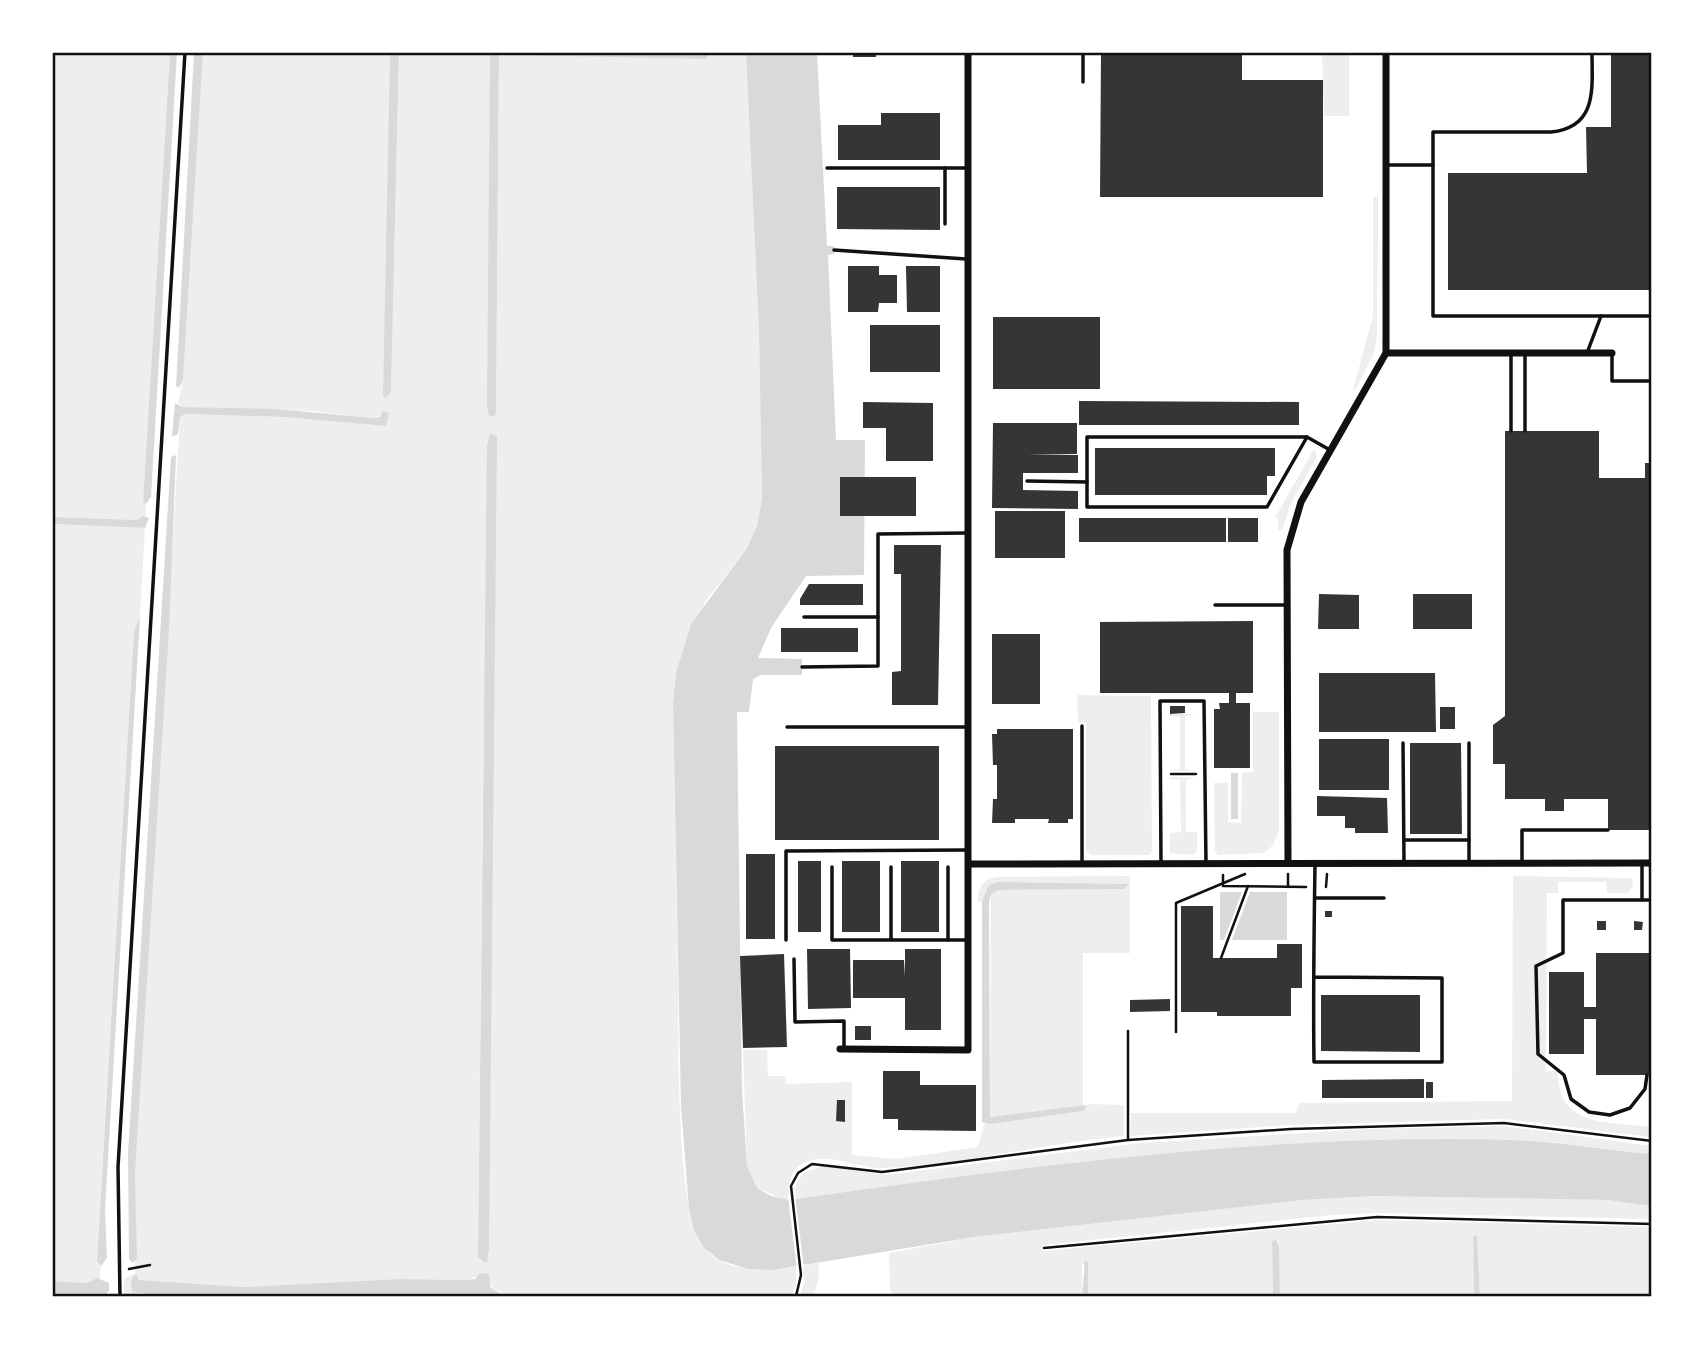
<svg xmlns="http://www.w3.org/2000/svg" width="1704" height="1349" viewBox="0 0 1704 1349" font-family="Arial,sans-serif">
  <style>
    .green { fill: #eee; fill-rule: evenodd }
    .water { fill: #d9d9d9 }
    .pier { fill: #fff }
    .building { fill: #353535 }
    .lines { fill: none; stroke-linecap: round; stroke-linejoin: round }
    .path { stroke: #111; stroke-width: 2.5 }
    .service { stroke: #111; stroke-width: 3.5 }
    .minor { stroke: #111; stroke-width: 7 }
    .neatline { fill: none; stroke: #111; stroke-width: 2.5 }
  </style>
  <rect width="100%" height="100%" fill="#fff"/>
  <!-- green -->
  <g class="green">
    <polygon points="53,53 170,53 143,502 146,504 146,516 138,520 53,517"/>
    <path d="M203,53H390L385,398L391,392L399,53H491L496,415L499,53L706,59L709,55L707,53H746L759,332L762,498L757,526L747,548L705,602L676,673L673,703C675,797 676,891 678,984C679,1040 675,1205 703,1246C722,1274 767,1271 796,1267V1286L791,1296H504L478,1276L468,1280L398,1279L244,1287L139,1280L138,1295L168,1296H124V1279L135,1273V1174L180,417L185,414L284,417L385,426L381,415L374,418L310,411L182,407L178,403L183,380ZM495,435L489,1250L488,1258L481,1261L478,1257L483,760Z"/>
    <polygon points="1322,53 1349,53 1349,116 1324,116"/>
    <polygon points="1373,197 1378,197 1377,336 1374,353 1356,389 1353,390 1373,316"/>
    <polygon points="1314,449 1317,457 1292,501 1282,530 1278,530 1278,518 1275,518"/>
    <polygon points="52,524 145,528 140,617 134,631 97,1260 101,1266 100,1279 87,1283 52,1281"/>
    <polygon points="1077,695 1151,696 1152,851 1149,855 1091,855 1086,851 1086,723 1078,722"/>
    <polygon points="1253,712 1279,712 1279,830 1273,845 1264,853 1218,855 1215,851 1214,783 1228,783 1228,822 1241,823 1242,773 1253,772"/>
    <polygon points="1170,714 1196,714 1185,716 1185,769 1196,771 1169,771 1180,769 1180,717 1169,716"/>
    <polygon points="1170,777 1196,778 1186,780 1186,832 1197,832 1197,851 1193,855 1170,853 1170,833 1181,832 1180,780 1169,779"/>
    <path d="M1130,876V953H1083V1105L990,1117L991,895L998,890L1124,889L1129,884L997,882L988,886L982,902H978C978,887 983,879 998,877Z"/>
    <path d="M1513,876L1632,878L1633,887L1627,893H1607L1606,882H1558V893H1547L1546,1071H1558C1557,1128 1610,1122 1651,1127V1137L1504,1119L1291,1125L1130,1136L1131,1113H1295L1300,1103L1512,1101Z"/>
    <path d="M743,1050H767L768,1076H785L786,1084L852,1082V1155L897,1159L978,1147L984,1124L1083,1111L1087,1104L1124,1105V1136C1044,1143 964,1165 884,1168C859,1169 833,1153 809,1161C791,1166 788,1183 789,1200H785L757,1188L747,1167Z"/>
    <path d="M1505,1126L1651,1146V1154C1604,1150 1556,1140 1509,1140C1271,1135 1031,1166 796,1199L794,1188L803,1173L822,1166L887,1175L1141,1143L1368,1129Z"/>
    <polygon points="1374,1196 1608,1200 1651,1206 1651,1219 1378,1213 1331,1215 1043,1245 1043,1251 1378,1220 1651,1227 1651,1296 1480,1296 1477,1235 1473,1237 1474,1296 1280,1296 1278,1240 1272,1242 1273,1296 1088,1296 1088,1262 1082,1265 1082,1296 894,1296 890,1290 889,1253 974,1237 1303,1200"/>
    <polygon points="818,1263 819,1276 814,1296 800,1296 804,1283 803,1266"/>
  </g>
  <!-- water -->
  <g class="water">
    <polygon points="399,52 391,392 386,398 383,397 390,53"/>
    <polygon points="499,52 496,414 492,417 489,415 487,405 490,54"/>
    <polygon points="170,53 177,53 151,497 146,504 143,502"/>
    <polygon points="194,53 203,53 183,380 179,388 176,386"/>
    <polygon points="707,53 709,54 706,59 518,55 516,53"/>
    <path d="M746,53H817L827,246H834V254L828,255L836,440H865L864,575L806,576L771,628L758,658L802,659V675H761L753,679L749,712H737L742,1091L747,1166L757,1188L771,1196L789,1200C1023,1167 1273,1133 1510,1140C1557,1141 1604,1150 1651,1154V1206L1608,1200L1374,1196L1303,1200L974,1237L773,1270L748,1269L719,1260L704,1248L694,1230L689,1208L681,1107L673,703L676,673L691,624L747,548L757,526L762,498L759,332Z"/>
    <polygon points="175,403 182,407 275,409 374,418 380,417 383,411 389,413 386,426 284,417 185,414 180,417 178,434 174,436 172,436"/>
    <polygon points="490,434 497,436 489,1250 487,1262 484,1262 478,1257 487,445"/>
    <polygon points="176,455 169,630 135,1174 137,1258 133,1263 129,1259 128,1154 171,457"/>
    <polygon points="142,516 149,518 145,528 53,524 53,517 138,520"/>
    <polygon points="140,617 105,1209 107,1258 101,1266 97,1261 134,631"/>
    <rect x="1231" y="773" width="7" height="46"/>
    <polygon points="997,882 1129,884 1124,889 998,890 991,895 989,902 990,1117 1084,1105 1087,1107 1083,1111 989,1124 982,1122 982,902 988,886"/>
    <rect x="1220" y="892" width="67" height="48"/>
    <polygon points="1477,1235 1480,1296 1474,1296 1473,1237"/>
    <polygon points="1276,1239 1279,1247 1280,1296 1273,1296 1272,1242"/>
    <polygon points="1085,1260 1088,1262 1088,1296 1082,1296"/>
    <polygon points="480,1273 489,1274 490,1287 504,1296 168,1296 132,1292 131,1280 136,1274 139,1280 244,1287 398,1279 468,1280 475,1279"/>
    <polygon points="97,1278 109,1283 109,1291 103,1296 53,1294 53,1281 87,1283"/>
  </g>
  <!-- pier -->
  <g class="pier">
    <polygon points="1242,892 1250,892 1232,940 1224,940"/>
    <polygon points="795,1195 804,1269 797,1270 788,1196"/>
  </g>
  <!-- building -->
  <g class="building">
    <rect x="853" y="52" width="23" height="5"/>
    <polygon points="1101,52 1242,52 1242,80 1323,80 1323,197 1100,197"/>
    <polygon points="1611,52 1651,52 1651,290 1448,290 1448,173 1587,173 1586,127 1611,127"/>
    <polygon points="881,113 940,113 940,160 838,160 838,125 881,125"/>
    <polygon points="837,187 940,187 940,230 837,229"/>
    <polygon points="848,266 879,266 879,275 897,275 897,303 879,303 878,312 848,312"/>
    <polygon points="906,266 940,266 940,312 907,312"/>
    <rect x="993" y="317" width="107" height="72"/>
    <rect x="870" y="325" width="70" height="47"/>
    <polygon points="1079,401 1299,402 1299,425 1079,425"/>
    <polygon points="863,402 933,403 933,461 886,461 886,428 863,428"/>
    <polygon points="993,423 1077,423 1077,454 1027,455 1078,455 1078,473 1023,473 1023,490 1078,491 1078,509 992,508"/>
    <polygon points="1505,431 1599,431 1599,478 1645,478 1645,463 1651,463 1651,830 1608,830 1608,799 1564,799 1564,811 1545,811 1545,799 1505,799 1505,764 1493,764 1493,725 1505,716"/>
    <polygon points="1095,448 1275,448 1275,476 1267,476 1267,495 1095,495"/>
    <rect x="840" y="477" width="76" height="39"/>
    <rect x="995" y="511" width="70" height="47"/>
    <rect x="1079" y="518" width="147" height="24"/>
    <rect x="1228" y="518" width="30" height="24"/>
    <polygon points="894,545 941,545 938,705 892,705 892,672 901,671 901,574 894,574"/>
    <polygon points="809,584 863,584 863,605 800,605 800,599"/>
    <polygon points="1319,594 1359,595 1359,629 1318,629"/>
    <rect x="1413" y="594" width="59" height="35"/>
    <polygon points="1253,621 1253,693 1236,693 1236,703 1250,703 1250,768 1214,768 1214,709 1220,709 1219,703 1229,703 1229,693 1100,693 1100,622"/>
    <rect x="781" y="628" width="77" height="24"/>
    <rect x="992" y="634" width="48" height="70"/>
    <polygon points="1319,673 1435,673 1436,732 1319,732"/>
    <polygon points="1170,706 1185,706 1185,713 1170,714"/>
    <rect x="1440" y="707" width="15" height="22"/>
    <polygon points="997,729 1073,729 1073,819 1068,819 1068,823 1048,823 1049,819 1015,819 1015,823 992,823 993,799 997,799 997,765 993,765 992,734 997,734"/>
    <rect x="1319" y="739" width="70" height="51"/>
    <polygon points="1410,743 1461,743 1462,834 1410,834"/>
    <rect x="775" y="746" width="164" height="94"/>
    <polygon points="1317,796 1387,798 1388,833 1355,833 1355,828 1345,828 1345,816 1317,816"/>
    <rect x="746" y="854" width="29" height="85"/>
    <rect x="798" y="861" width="23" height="71"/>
    <rect x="842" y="861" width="38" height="71"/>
    <rect x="901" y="861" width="38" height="71"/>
    <polygon points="1181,906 1213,906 1213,958 1277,958 1277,944 1302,944 1302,988 1291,988 1291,1016 1217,1016 1217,1012 1181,1012"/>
    <rect x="1325" y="911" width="7" height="6"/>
    <rect x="1597" y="921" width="9" height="9"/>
    <polygon points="1634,921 1643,922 1642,930 1634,930"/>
    <polygon points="807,949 850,949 851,1008 808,1009"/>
    <polygon points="905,949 941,949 941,1030 905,1030 905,998 853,998 853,960 904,960 905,977"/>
    <polygon points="1596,953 1651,953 1651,1075 1596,1075 1596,1019 1584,1019 1584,1054 1549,1054 1549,972 1584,972 1584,1007 1596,1007"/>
    <polygon points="784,954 787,1047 743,1048 740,956"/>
    <polygon points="1321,995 1420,995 1420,1052 1321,1051"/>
    <polygon points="1170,999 1170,1011 1130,1012 1130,1000"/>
    <rect x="855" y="1026" width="16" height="14"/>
    <polygon points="883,1071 920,1071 920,1085 976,1085 976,1131 898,1130 898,1119 883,1119"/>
    <polygon points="1424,1079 1424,1098 1322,1098 1322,1080"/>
    <rect x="1426" y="1082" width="7" height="16"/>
    <polygon points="837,1100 845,1100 845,1122 836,1121"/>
  </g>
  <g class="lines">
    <!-- path -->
    <g class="path">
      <polyline points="1171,774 1196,774"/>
      <polyline points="1288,874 1288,887"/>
      <polyline points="1223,875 1223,886 1306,887"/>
      <polyline points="1326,887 1327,874"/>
      <polyline points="1221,958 1248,886"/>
      <polyline points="1176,1032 1176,903 1245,874"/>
      <polyline points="1128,1140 1128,1031"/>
      <polyline points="1044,1248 1377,1217 1652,1224"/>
      <polyline points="129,1269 150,1265"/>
      <polyline points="796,1296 801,1275 791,1186 798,1173 812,1164 882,1172 1128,1140 1291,1129 1504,1123 1652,1141"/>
    </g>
    <!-- service -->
    <g class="service">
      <polyline points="1083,52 1083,82"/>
      <path d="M1592,52C1592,88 1598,127 1551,132H1433V316H1652"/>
      <polyline points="1388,165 1433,165"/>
      <polyline points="827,168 968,168"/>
      <polyline points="945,224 945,168"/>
      <polyline points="834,250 966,259"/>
      <polyline points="1511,353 1511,431"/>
      <polyline points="1587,353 1601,316"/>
      <polyline points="1612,353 1612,381 1652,381"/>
      <polyline points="1525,431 1525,353"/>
      <polyline points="1027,481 1087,482 1087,507 1267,507 1307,437"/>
      <polyline points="1087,482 1087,437 1307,437 1330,450"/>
      <polyline points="1215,605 1285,605"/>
      <polyline points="804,617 878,617"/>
      <polyline points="802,667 878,666 878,534 966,533"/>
      <polyline points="1082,726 1082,864"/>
      <polyline points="787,727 967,727"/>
      <polyline points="1403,743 1404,863"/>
      <polyline points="1469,743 1469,863"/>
      <polyline points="1404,840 1469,840"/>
      <polyline points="1522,861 1522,830 1608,830"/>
      <polyline points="1161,864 1160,701 1204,701 1206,863"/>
      <polyline points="832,867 832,940 967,940"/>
      <polyline points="891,867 891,939"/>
      <polyline points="1315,898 1384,898"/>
      <polyline points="1642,900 1642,863"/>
      <polyline points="786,940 786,851 967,850"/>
      <polyline points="948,940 948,867"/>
      <polyline points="794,959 795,1022 844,1021 844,1047"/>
      <path d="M1314,977L1442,978V1062H1314C1313,996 1314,931 1315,865"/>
      <polyline points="1647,1075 1645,1089 1630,1108 1610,1115 1589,1112 1571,1099 1564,1075 1538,1054 1536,966 1563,953 1563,900 1652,900"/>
      <polyline points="120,1296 118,1167 185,52"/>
    </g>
    <!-- minor -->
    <g class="minor">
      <polyline points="1386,353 1612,353"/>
      <polyline points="1288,863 1287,550 1301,502 1386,353 1386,52"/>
      <polyline points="969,864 1652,863"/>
      <polyline points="840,1049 968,1050 968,52"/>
    </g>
  </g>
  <!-- border -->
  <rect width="1704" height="1349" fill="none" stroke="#ffffff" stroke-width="108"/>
  <rect x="54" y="54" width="1596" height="1241" class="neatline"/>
</svg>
